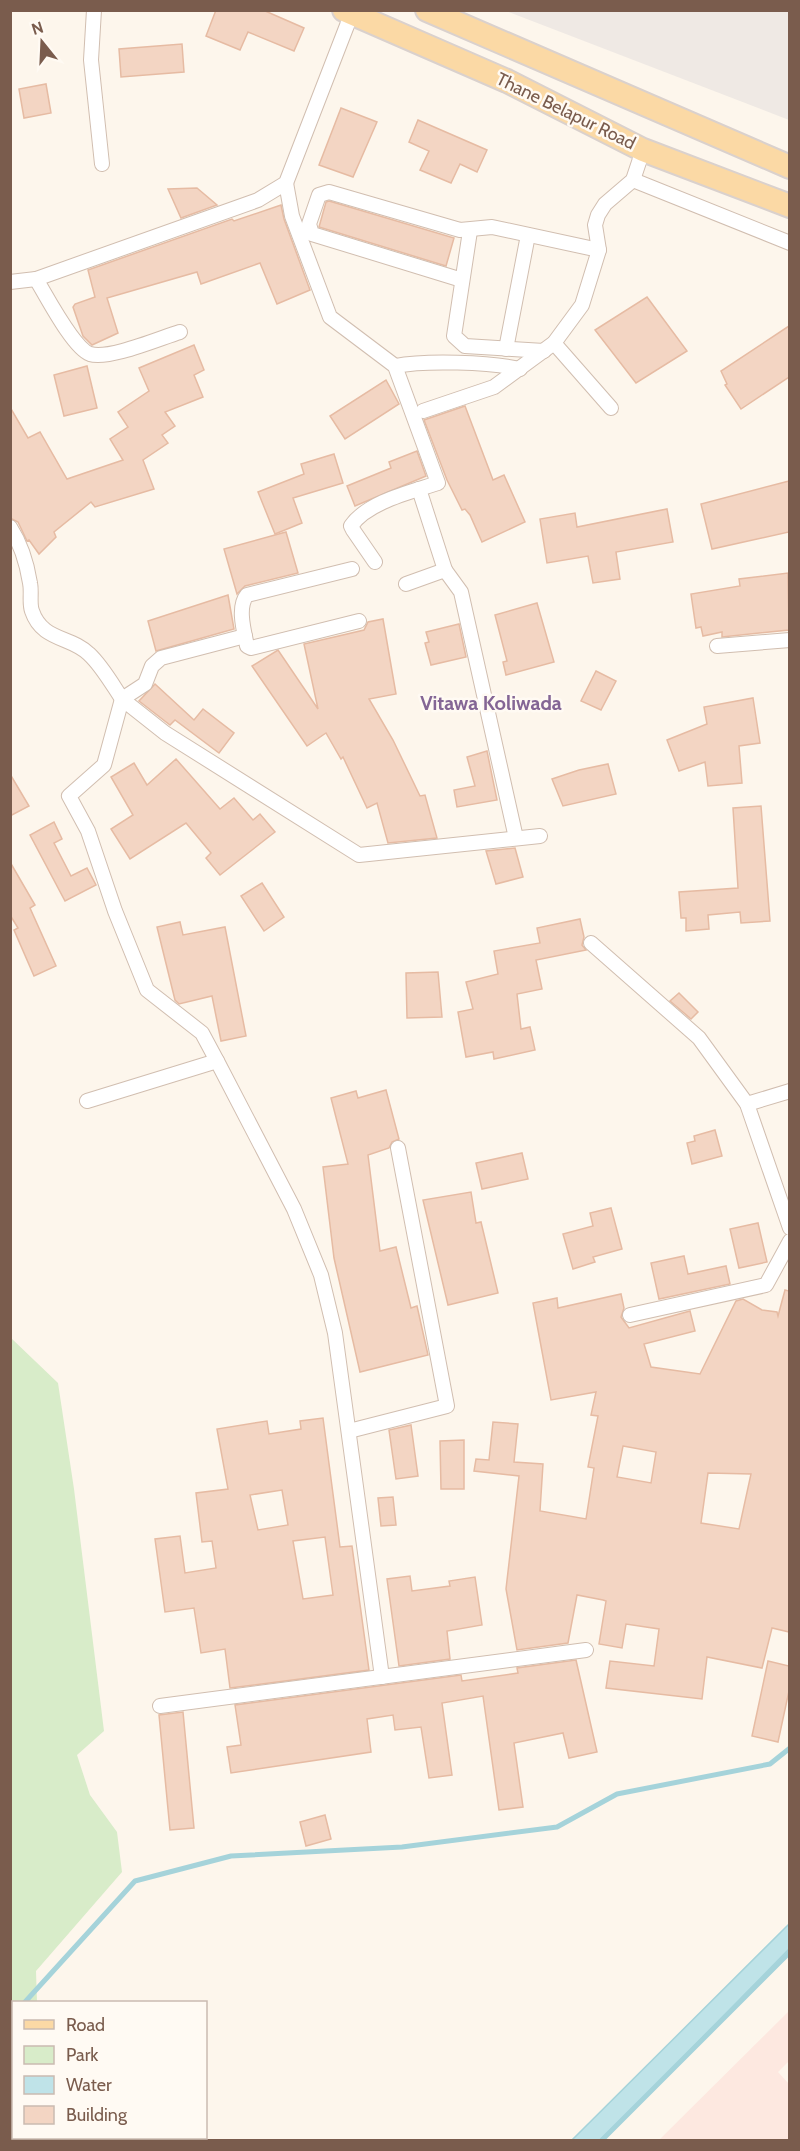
<svg xmlns="http://www.w3.org/2000/svg" width="800" height="2151" viewBox="0 0 800 2151" font-family="Cabin,sans-serif">
  <style>
    .commercial { fill: #fde8e0 }
    .industrial { fill: #efe9e4 }
    .green { fill: #d8ecc9 }
    .water { fill: #bfe3e8; stroke: #a5d3da; stroke-width: 1.5 }
    .lines { fill: none; stroke-linecap: round; stroke-linejoin: round }
    .stream { stroke: #a5d3da; stroke-width: 5 }
    .building { fill: #f3d5c3; stroke: #e6bba3; stroke-width: 1.5; fill-rule: evenodd }
    .street-casing { stroke: #d1beb0; stroke-width: 16 }
    .primary-casing { stroke: #dad1cd; stroke-width: 26 }
    .street { stroke: #fff; stroke-width: 14 }
    .primary { stroke: #fbd9a5; stroke-width: 22 }
    .labels { text-anchor: middle; stroke-width: 5; stroke-linejoin: round; paint-order: stroke }
    .street-label { font-size: 18px; fill: #7a5c4d; stroke: #fffaf3 }
    .neighbourhood-label { font-size: 20px; font-weight: bold; fill: #846695; stroke: #fffaf3 }
  </style>
  <rect width="100%" height="100%" fill="#fdf6ec"/>
  <!-- commercial -->
  <polygon class="commercial" points="789,2011 789,2061 778,2072 789,2084 789,2140 659,2140"/>
  <!-- industrial -->
  <polygon class="industrial" points="506,11 789,11 789,120"/>
  <!-- green -->
  <polygon class="green" points="11,1338 58,1383 74,1489 104,1731 77,1755 90,1795 117,1832 122,1872 36,1971 37,2002 14,2002 14,2138 53,2138 54,2140 11,2140"/>
  <!-- water -->
  <polygon class="water" points="789,1924 789,1949 602,2140 572,2140"/>
  <g class="lines">
    <!-- stream -->
    <g class="stream">
      <polyline points="25,2002 135,1881 231,1856 402,1847 557,1827 617,1794 770,1764 790,1748"/>
      <polyline points="10,2020 14,2016"/>
      <polyline points="10,2067 14,2088"/>
      <polyline points="20,2138 21,2140"/>
      <polyline points="602,2140 790,1952"/>
    </g>
  </g>
  <!-- building -->
  <g class="building">
    <polygon points="216,10 263,10 304,28 294,51 248,32 240,50 206,36"/>
    <polygon points="182,44 184,72 121,77 119,49"/>
    <polygon points="46,84 51,113 24,118 19,89"/>
    <polygon points="341,108 377,122 353,177 319,165"/>
    <polygon points="418,120 487,150 477,172 460,164 451,183 420,170 429,151 409,142"/>
    <polygon points="197,188 217,205 181,218 168,189"/>
    <polygon points="329,201 454,238 446,266 319,227 326,202"/>
    <polygon points="281,205 284,219 310,290 277,304 260,263 201,284 197,272 107,298 118,333 92,345 83,336 73,307 75,304 95,297 88,270 232,219 234,221"/>
    <polygon points="647,297 687,351 636,383 595,330"/>
    <polygon points="789,326 789,377 741,409 725,385 727,384 721,371"/>
    <polygon points="194,345 204,370 194,375 203,397 165,412 175,426 162,435 168,443 143,460 154,489 95,507 91,502 54,532 56,537 39,554 29,540 27,541 18,522 10,518 10,407 28,438 40,432 67,479 123,460 110,439 128,427 118,412 149,391 139,368"/>
    <polygon points="87,366 97,408 64,416 54,375"/>
    <polygon points="386,380 399,404 345,439 330,416"/>
    <polygon points="465,406 493,480 504,475 525,522 482,542 470,515 465,509 462,510 447,480 424,420"/>
    <polygon points="417,451 426,476 355,506 347,486 391,468 389,462"/>
    <polygon points="334,454 343,483 293,498 302,523 275,534 258,492 304,474 301,464"/>
    <polygon points="789,481 789,532 712,549 701,504"/>
    <polygon points="667,509 673,542 616,552 620,579 593,583 588,556 547,563 540,519 575,513 577,527"/>
    <polygon points="286,532 298,573 245,586 237,594 224,549"/>
    <polygon points="788,573 789,630 722,637 722,632 703,636 701,627 696,628 691,594 740,586 739,579"/>
    <polygon points="228,595 234,629 156,651 148,621"/>
    <polygon points="537,603 554,662 506,675 503,662 507,661 495,615"/>
    <polygon points="383,619 396,694 369,699 393,740 420,796 425,795 437,838 388,843 377,803 367,808 343,757 341,759 326,733 307,746 252,666 278,650 318,709 304,644 364,630 368,622"/>
    <polygon points="459,624 466,657 431,665 425,643 429,642 426,632"/>
    <polygon points="596,671 616,681 601,710 581,701"/>
    <polygon points="155,684 194,720 203,709 234,733 219,753 175,720 170,725 139,701"/>
    <polygon points="753,698 760,743 739,746 742,783 708,786 705,762 679,771 667,740 707,724 704,707"/>
    <polygon points="487,751 497,800 457,807 454,790 475,786 467,757"/>
    <polygon points="176,759 220,809 234,798 253,820 260,814 275,832 220,875 206,858 211,853 186,823 130,859 111,829 133,815 111,777 134,763 147,785"/>
    <polygon points="608,764 616,794 563,806 552,779 579,770"/>
    <polygon points="10,774 29,806 10,816"/>
    <polygon points="761,806 770,921 741,923 740,912 708,915 709,929 686,931 686,918 681,918 679,892 738,888 733,808"/>
    <polygon points="54,822 62,839 54,843 71,876 87,868 96,885 65,901 30,835"/>
    <polygon points="515,848 523,877 496,884 486,851"/>
    <polygon points="10,862 35,905 30,908 56,966 34,976 14,930 18,928 10,915"/>
    <polygon points="262,883 284,917 264,931 241,896"/>
    <polygon points="580,919 584,937 582,945 586,950 536,960 542,989 517,994 521,1029 530,1027 535,1050 494,1059 493,1052 466,1057 458,1012 473,1009 466,982 498,974 494,951 540,943 537,928"/>
    <polygon points="180,922 183,935 225,927 246,1036 221,1041 212,996 179,1004 175,1000 157,927"/>
    <polygon points="438,972 442,1017 407,1018 406,973"/>
    <polygon points="679,993 698,1012 691,1019 670,1001"/>
    <polygon points="386,1090 399,1139 392,1142 389,1148 368,1155 380,1251 396,1247 411,1308 417,1306 428,1355 360,1372 334,1258 323,1167 348,1164 331,1098 356,1091 358,1098"/>
    <polygon points="715,1130 722,1156 692,1164 687,1143 695,1141 694,1136"/>
    <polygon points="522,1153 528,1179 482,1189 476,1163"/>
    <polygon points="471,1192 476,1223 481,1222 498,1293 448,1305 423,1200"/>
    <polygon points="611,1208 622,1249 593,1257 595,1262 573,1269 563,1234 593,1226 590,1213"/>
    <polygon points="758,1223 767,1262 739,1268 730,1229"/>
    <polygon points="684,1256 688,1274 726,1266 730,1284 659,1299 651,1263"/>
    <path d="M785,1290L789,1291V1632L772,1628L762,1668L707,1657L702,1699L606,1688L610,1661L654,1666L659,1629L626,1624L622,1648L599,1644L606,1601L603,1600L577,1595L568,1643L517,1650L506,1589L519,1476L474,1471L476,1459L489,1460L493,1422L518,1424L514,1462L543,1464L540,1511L586,1519L594,1468L588,1467L598,1416L591,1415L596,1392L551,1400L533,1303L557,1298L558,1308L621,1294L624,1308L621,1317L629,1328L690,1311L695,1331L644,1344L651,1367L700,1374L736,1301L743,1299L762,1310L777,1312L778,1316ZM623,1446L656,1452L651,1483L617,1477ZM708,1473L751,1474L739,1529L701,1523Z"/>
    <path d="M323,1418L340,1547L352,1546L369,1670L230,1688L225,1649L201,1653L194,1608L165,1612L155,1539L180,1536L185,1573L216,1568L212,1541L202,1542L196,1493L228,1489L217,1429L267,1421L269,1434L301,1429L300,1421ZM282,1490L288,1525L258,1530L250,1495ZM325,1537L333,1595L303,1599L293,1541Z"/>
    <polygon points="411,1425 418,1476 396,1479 389,1430"/>
    <polygon points="464,1440 464,1489 441,1489 440,1441"/>
    <polygon points="393,1497 396,1525 381,1526 378,1498"/>
    <polygon points="410,1576 412,1591 450,1586 449,1581 475,1577 482,1625 447,1631 450,1659 399,1666 387,1579"/>
    <polygon points="576,1660 597,1752 569,1758 563,1733 514,1743 523,1807 499,1810 483,1696 442,1703 452,1775 429,1778 421,1727 395,1730 393,1715 367,1719 371,1752 231,1773 227,1747 241,1745 235,1705 461,1675 462,1681 518,1673 517,1668"/>
    <polygon points="768,1661 789,1666 789,1691 778,1742 752,1736"/>
    <polygon points="183,1712 194,1828 170,1830 159,1715"/>
    <polygon points="325,1815 331,1839 306,1846 300,1822"/>
  </g>
  <g class="lines">
    <!-- street casing -->
    <g class="street-casing">
      <g id="street">
        <polyline points="94,10 91,60 102,164"/>
        <polyline points="633,180 790,243"/>
        <path d="M286,183L292,216L330,317L395,366L438,483C411,492 367,502 351,526L353,530L375,562"/>
        <polyline points="470,231 454,336 465,346 544,351"/>
        <path d="M36,279C46,295 73,348 90,354C109,360 160,338 180,332"/>
        <polyline points="462,280 312,234 309,224 319,195 329,192 460,230 492,227 599,250"/>
        <polyline points="10,282 36,279 258,200 286,183 353,10"/>
        <polyline points="554,343 611,408"/>
        <polyline points="506,349 528,235"/>
        <path d="M395,366C426,360 489,362 520,369"/>
        <polyline points="423,411 494,387 554,343 582,305 599,250 595,225 598,215 605,204 633,180 643,150"/>
        <polyline points="419,489 445,570"/>
        <path d="M10,527C21,544 27,564 30,583C32,592 29,603 32,611C42,641 71,636 89,654C102,666 112,684 122,699L145,684L152,666L161,658L245,636"/>
        <path d="M352,569L247,595C237,607 244,631 247,646L251,648L359,621"/>
        <polyline points="406,584 445,570 461,592 516,838"/>
        <polyline points="717,646 790,640"/>
        <polyline points="591,943 699,1038 747,1104 790,1228"/>
        <polyline points="217,1061 202,1033 147,990 115,911 88,831 69,796 104,765 122,699 165,733 359,855 540,836"/>
        <polyline points="87,1101 217,1061 294,1209 321,1275 335,1333 382,1677"/>
        <polyline points="747,1104 790,1091"/>
        <polyline points="630,1315 766,1285 790,1241"/>
        <polyline points="349,1431 447,1406 398,1148"/>
        <polyline points="160,1706 586,1650"/>
      </g>
    </g>
    <!-- primary casing -->
    <g class="primary-casing">
      <g id="primary">
        <polyline points="344,10 507,81 643,150 790,206"/>
        <polyline points="427,10 790,167"/>
      </g>
    </g>
    <!-- street -->
    <use href="#street" class="street"/>
    <!-- primary -->
    <use href="#primary" class="primary"/>
  </g>
  <g class="labels">
    <!-- street labels -->
    <g class="street-label">
      <text transform="translate(566 111) rotate(26)" y="6">Thane Belapur Road</text>
    </g>
    <!-- neighbourhood labels -->
    <g class="neighbourhood-label">
      <text x="491" y="710">Vitawa Koliwada</text>
    </g>
  </g>
  <!-- border -->
  <rect width="800" height="2151" fill="none" stroke="#7a5c4d" stroke-width="24"/>
  <!-- legend -->
  <rect x="12" y="2001" width="195" height="138" fill="#fffaf3" stroke="#cabbb1" stroke-width="1.5"/>
  <rect x="24" y="2020" width="30" height="9" fill="#fbd9a5" stroke="#cabbb1" stroke-width="1.5"/>
  <text x="66" y="2031" font-size="18" fill="#7a5c4d">Road</text>
  <rect x="24" y="2046" width="30" height="18" fill="#d8ecc9" stroke="#cabbb1" stroke-width="1.5"/>
  <text x="66" y="2061" font-size="18" fill="#7a5c4d">Park</text>
  <rect x="24" y="2076" width="30" height="18" fill="#bfe3e8" stroke="#cabbb1" stroke-width="1.5"/>
  <text x="66" y="2091" font-size="18" fill="#7a5c4d">Water</text>
  <rect x="24" y="2106" width="30" height="18" fill="#f3d5c3" stroke="#cabbb1" stroke-width="1.5"/>
  <text x="66" y="2121" font-size="18" fill="#7a5c4d">Building</text>
  <!-- north arrow -->
  <g transform="translate(42 42) rotate(342)" stroke="#fffaf3" stroke-width="4.5" paint-order="stroke">
  <path d="M0-4.5L10 22L0 15L-10 22Z" fill="#7a5c4d"/>
  <text y="-9" font-size="16" font-weight="bold" text-anchor="middle" fill="#7a5c4d">N</text>
  </g>
</svg>
